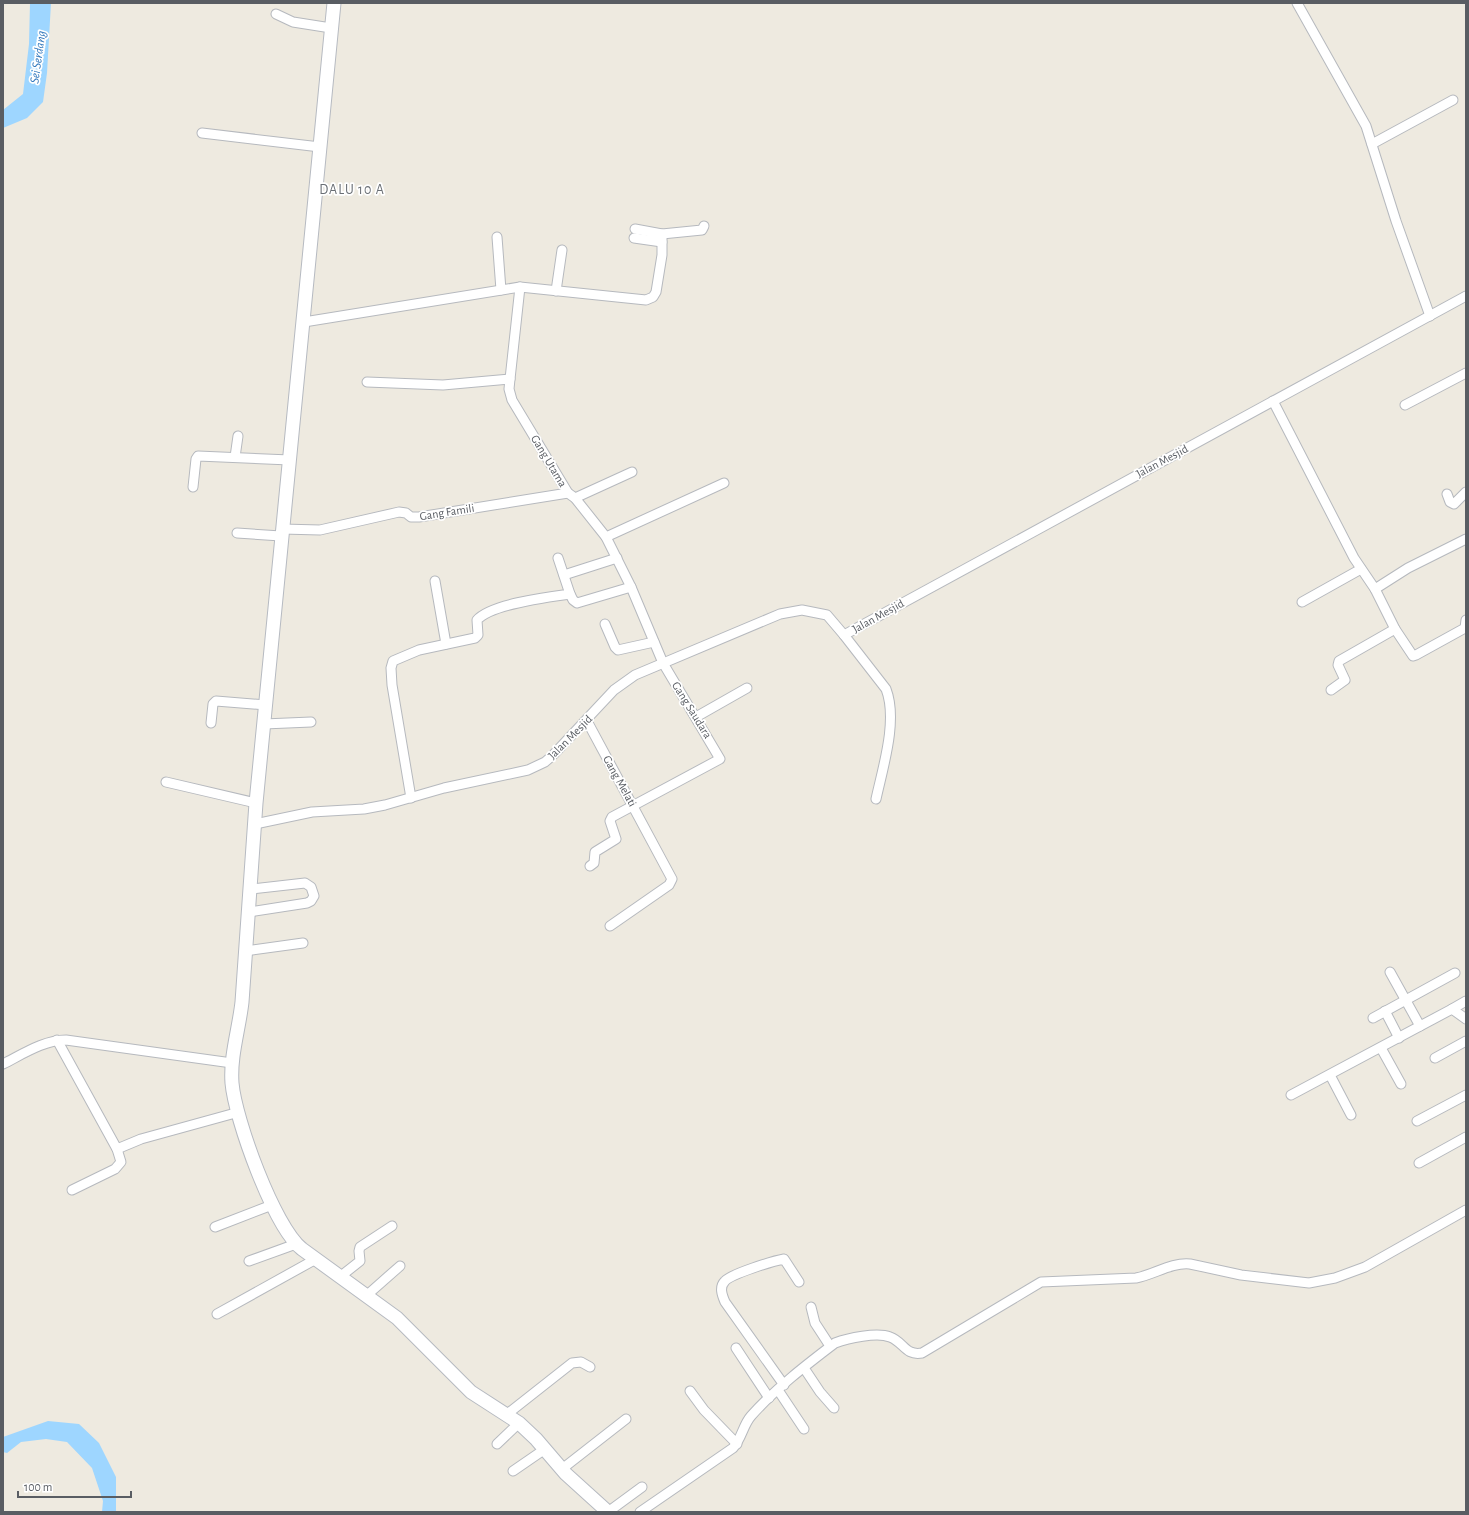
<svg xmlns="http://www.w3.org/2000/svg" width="1469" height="1515" viewBox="0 0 1469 1515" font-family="'Alegreya Sans',sans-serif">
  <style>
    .water { fill: #9ed6ff }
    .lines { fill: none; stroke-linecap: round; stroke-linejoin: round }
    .street-casing { stroke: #b6b9be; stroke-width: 11 }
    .secondary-casing { stroke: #b6bac1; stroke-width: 15 }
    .street { stroke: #fff; stroke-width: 9 }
    .secondary { stroke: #fff; stroke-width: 13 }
    .labels { text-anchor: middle; stroke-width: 3.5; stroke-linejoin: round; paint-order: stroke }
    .street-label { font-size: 12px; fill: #595d63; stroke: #fff }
    .water-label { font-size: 13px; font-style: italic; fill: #3177bc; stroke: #fff }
    .quarter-label { font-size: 14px; letter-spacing: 1px; fill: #6a6f75; stroke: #fff }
  </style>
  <rect width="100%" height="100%" fill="#eeeae0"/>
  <!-- water -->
  <g class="water">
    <polygon points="30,3 51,3 47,73 43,102 27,118 3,128 3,110 23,94 29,44"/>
    <polygon points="48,1421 79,1424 99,1443 116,1477 116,1512 102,1512 103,1501 92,1468 67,1442 46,1439 21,1442 7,1453 3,1452 3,1437"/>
  </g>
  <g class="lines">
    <!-- street casing -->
    <g class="street-casing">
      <g id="street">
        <polyline points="1297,3 1366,126 1396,221 1430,316"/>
        <polyline points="276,14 293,22 331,28"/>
        <polyline points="202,133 320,147"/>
        <polyline points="1372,144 1453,100"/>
        <polyline points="635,229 662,234 702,230 704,226"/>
        <polyline points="497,237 501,290"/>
        <polyline points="634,238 662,242"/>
        <polyline points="520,287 510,379 509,389 512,400 568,493 575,498 606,537 631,587 663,663 720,759 612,817 610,821 616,839 595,852 594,863 590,866"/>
        <polyline points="556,291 562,250"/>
        <polyline points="304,322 520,287 646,300 653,297 656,292 662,255 662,234"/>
        <polyline points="367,382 443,385 510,379"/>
        <polyline points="1273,401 1354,558 1375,589 1395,629 1413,656 1416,655 1465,628 1466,620"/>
        <polyline points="1405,405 1466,373"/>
        <polyline points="235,457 238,436"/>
        <polyline points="193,487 196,459 198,456 290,460"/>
        <polyline points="1447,494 1450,502 1454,504 1466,492"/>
        <polyline points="575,498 632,472"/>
        <polyline points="282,529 320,530 399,512 406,513 411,517 419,517 568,493"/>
        <polyline points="237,533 281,536"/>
        <polyline points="606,537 724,483"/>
        <polyline points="564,575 617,558"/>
        <polyline points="435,581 446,644"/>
        <polyline points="1375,589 1408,568 1466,539"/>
        <polyline points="570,594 573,600 577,603 631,587"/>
        <polyline points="1302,602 1361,569"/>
        <polyline points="605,624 615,647 618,650 654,642"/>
        <path d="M844,635L886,689C898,720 883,767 876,799"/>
        <polyline points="1331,690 1345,680 1338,665 1339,661 1395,629"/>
        <polyline points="696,717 747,688"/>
        <polyline points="587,721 672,879 669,885 610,926"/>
        <polyline points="211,723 213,704 216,701 266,705"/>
        <polyline points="264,724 311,722"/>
        <polyline points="166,782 256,803"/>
        <path d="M411,798L392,685L391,668L393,661L419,650L475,638L478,635L477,620C491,604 548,597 570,594L558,558"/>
        <polyline points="255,824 312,812 364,809 385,805 444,788 528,770 545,762 554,754 614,690 635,675 780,614 802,610 827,615 844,635 1466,296"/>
        <polyline points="249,912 307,903 311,901 314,896 311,887 305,883 251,889"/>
        <polyline points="245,951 303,943"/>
        <polyline points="1390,972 1420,1026"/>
        <polyline points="1452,1009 1466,1001"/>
        <polyline points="1385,1011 1399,1038"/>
        <polyline points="1373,1018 1455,973"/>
        <polyline points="57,1040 117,1149 121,1162 115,1169 72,1190"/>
        <polyline points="1381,1048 1401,1084"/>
        <polyline points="1435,1058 1466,1041"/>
        <path d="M3,1064C23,1054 44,1040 66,1040L232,1063"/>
        <polyline points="1330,1075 1351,1115"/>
        <polyline points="1291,1095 1452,1009 1466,1019"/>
        <polyline points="1417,1121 1466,1095"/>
        <polyline points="117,1149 141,1139 239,1112"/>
        <polyline points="1419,1163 1466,1137"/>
        <polyline points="215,1227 272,1205"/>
        <polyline points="249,1261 296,1244"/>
        <polyline points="341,1276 360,1261 359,1251 360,1247 392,1226"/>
        <polyline points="366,1296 400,1266"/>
        <polyline points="811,1307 815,1323 830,1346"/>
        <polyline points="217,1314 316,1259"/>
        <polyline points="736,1348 769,1398"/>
        <polyline points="804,1368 820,1392 834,1408"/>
        <path d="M784,1385L725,1302C722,1295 719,1287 725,1281C731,1274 773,1261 784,1259L799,1282"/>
        <polyline points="778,1390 804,1429"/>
        <polyline points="690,1391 704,1410 737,1444"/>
        <polyline points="506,1415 572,1363 581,1362 590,1367"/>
        <polyline points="497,1444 519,1423"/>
        <polyline points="562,1469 626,1419"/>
        <polyline points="513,1471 545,1449"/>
        <polyline points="608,1512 642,1487"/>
        <path d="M640,1512L733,1448C742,1438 743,1425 751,1416C775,1389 806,1365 835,1343C848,1338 877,1332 890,1337C904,1342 905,1356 922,1353L1041,1282L1136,1278C1153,1275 1172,1262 1190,1264L1241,1275L1309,1283L1335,1278L1365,1267L1466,1210"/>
      </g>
    </g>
    <!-- secondary casing -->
    <g class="secondary-casing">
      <path id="secondary" d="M334,3L256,803C251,869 247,936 242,1002C239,1029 230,1056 232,1083C235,1119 274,1227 302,1249L397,1318L471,1392L519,1423L536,1439L566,1474L608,1512"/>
    </g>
    <!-- street -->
    <use href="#street" class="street"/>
    <!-- secondary -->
    <use href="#secondary" class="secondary"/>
  </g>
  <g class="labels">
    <!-- street labels -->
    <g class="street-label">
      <text transform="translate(549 461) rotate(59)" y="4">Gang Utama</text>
      <text transform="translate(1162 461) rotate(-28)" y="4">Jalan Mesjid</text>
      <text transform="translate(447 512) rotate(-9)" y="4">Gang Famili</text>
      <text transform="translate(878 616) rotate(-29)" y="4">Jalan Mesjid</text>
      <text transform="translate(692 710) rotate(58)" y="4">Gang Saudara</text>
      <text transform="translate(570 737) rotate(-45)" y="4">Jalan Mesjid</text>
      <text transform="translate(620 781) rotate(61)" y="4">Gang Melati</text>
    </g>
    <!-- water labels -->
    <g class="water-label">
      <text transform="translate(37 57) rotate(-82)" y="5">Sei Serdang</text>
    </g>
    <!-- quarter labels -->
    <g class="quarter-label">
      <text x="352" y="194">DALU 10 A</text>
    </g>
  </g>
  <!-- border -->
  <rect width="1469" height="1515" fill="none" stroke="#595d63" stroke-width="8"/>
  <!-- scale -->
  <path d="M18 1491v6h113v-6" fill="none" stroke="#595d63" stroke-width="2"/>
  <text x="24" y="1491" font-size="12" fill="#595d63" stroke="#ffffff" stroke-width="3" paint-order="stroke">100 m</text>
</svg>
